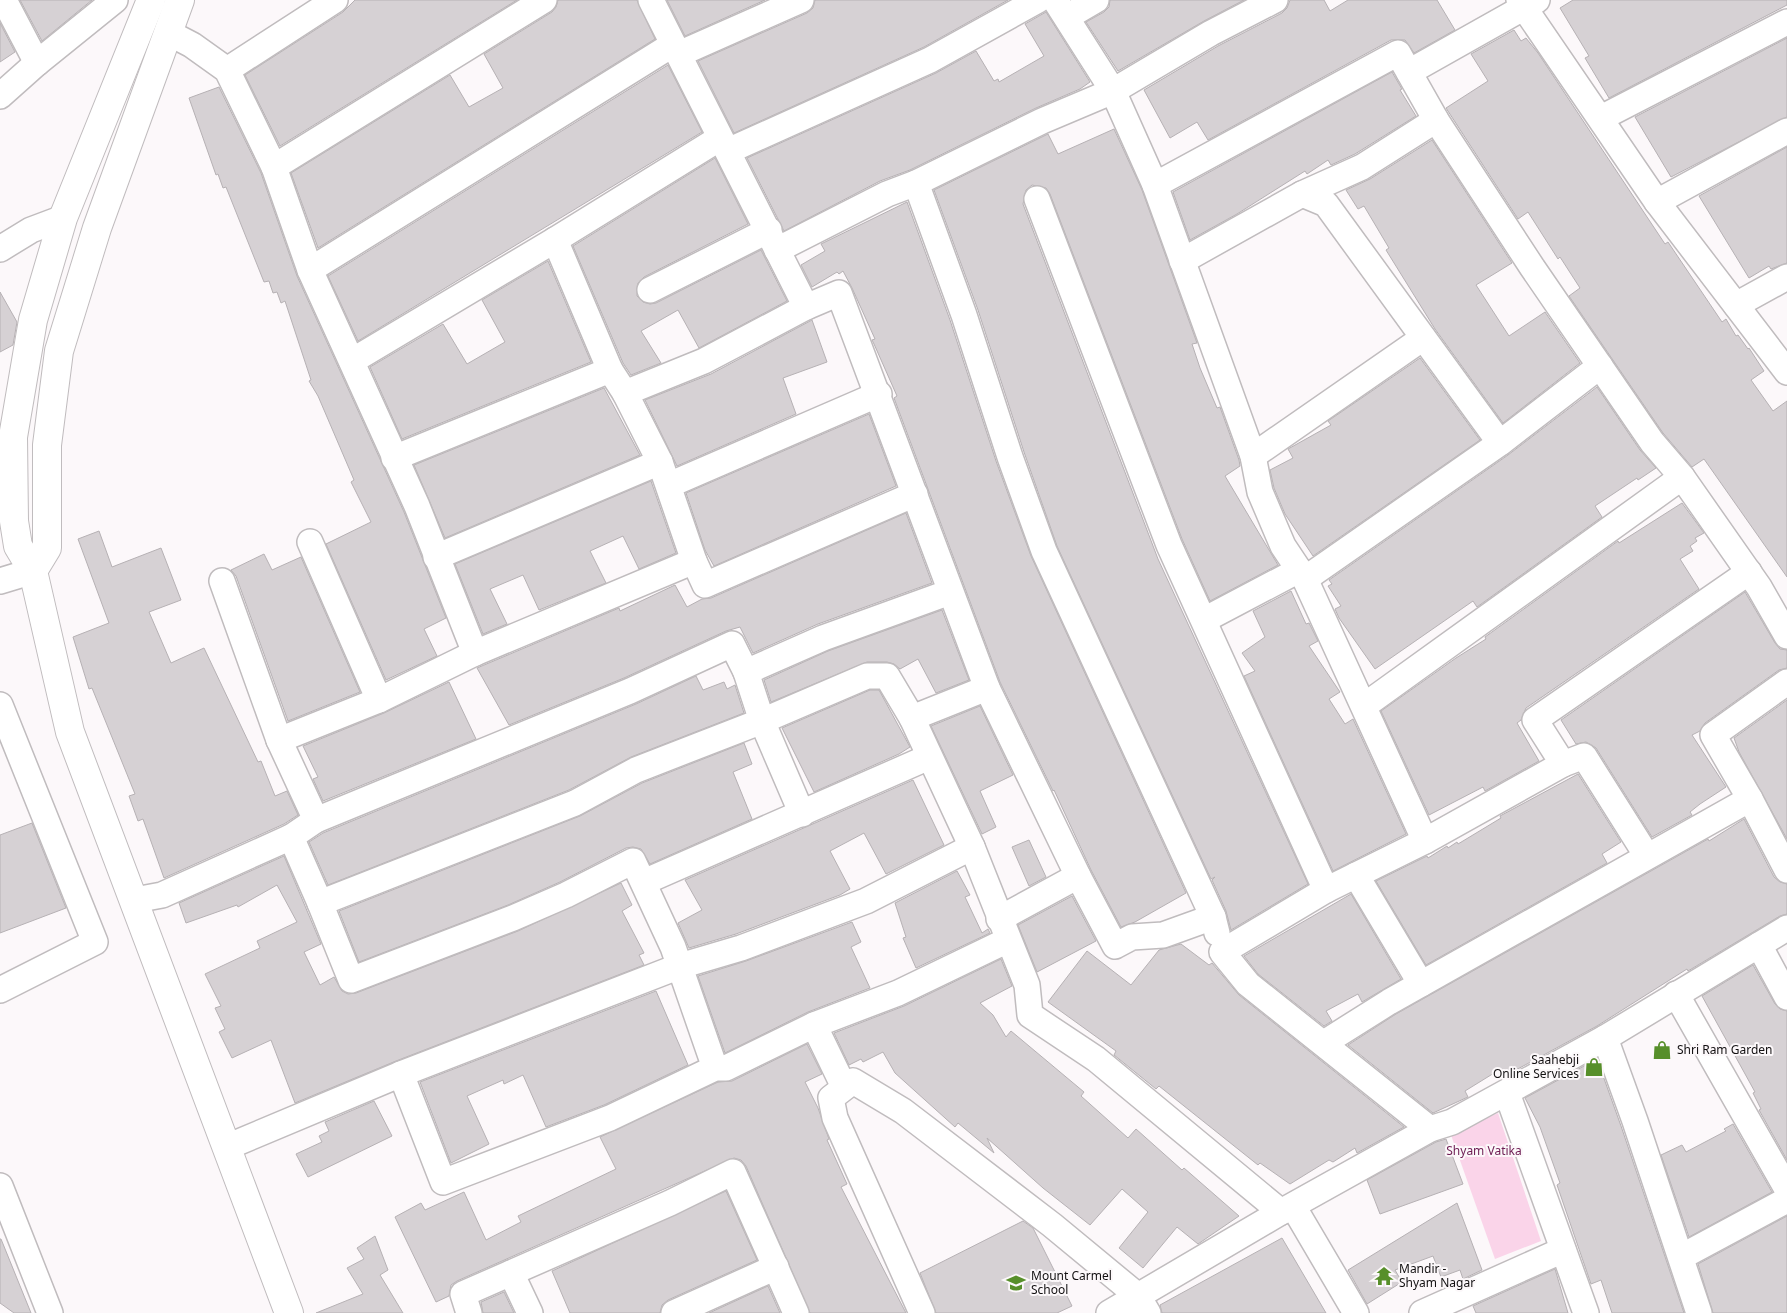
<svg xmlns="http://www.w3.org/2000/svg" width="1787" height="1313" viewBox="0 0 1787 1313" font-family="'Noto Sans',sans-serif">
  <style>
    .green { fill: #fad4e9 }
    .building { fill: #d6d1d4; stroke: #b6b1b4 }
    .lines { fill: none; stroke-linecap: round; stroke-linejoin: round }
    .minor-casing { stroke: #c0bcbe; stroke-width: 28 }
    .tertiary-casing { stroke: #c0bcbe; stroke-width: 30 }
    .minor { stroke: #fff; stroke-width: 25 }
    .tertiary { stroke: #fff; stroke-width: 28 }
    .labels { text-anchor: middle; stroke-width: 4; stroke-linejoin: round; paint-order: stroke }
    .poi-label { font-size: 12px; fill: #121011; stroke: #fcf8fa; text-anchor: start }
    .park-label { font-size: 12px; fill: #6d1d53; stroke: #fcf8fa }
  </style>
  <rect width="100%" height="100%" fill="#fcf8fa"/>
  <!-- green -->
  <polygon class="green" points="1498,1113 1541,1241 1495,1259 1451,1135"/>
  <!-- building -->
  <g class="building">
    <polygon points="20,0 92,0 42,41"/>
    <polygon points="355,0 517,0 280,146 245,75 343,12"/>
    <polygon points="558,0 637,0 655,39 318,248 291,173 450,75 469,107 503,88 484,54 552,12 556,7"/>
    <polygon points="667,0 765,0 685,36"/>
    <polygon points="815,0 1008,0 924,47 734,133 698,61 807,13 813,8"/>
    <polygon points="1110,0 1244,0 1204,21 1118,71 1086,22 1104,12 1109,7"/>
    <polygon points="1290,0 1324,0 1330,11 1348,0 1437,0 1455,30 1414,53 1405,40 1391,40 1208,140 1197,122 1170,138 1144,90 1218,46 1282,13 1287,8"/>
    <polygon points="1573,0 1787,0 1787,5 1609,98 1585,58 1589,56 1560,8"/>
    <polygon points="1046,12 1090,82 1080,89 1036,108 910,170 880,181 784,231 747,158 936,73 976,51 994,81 998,79 999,82 1044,56 1025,24"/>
    <polygon points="0,23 15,52 0,62"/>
    <polygon points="1514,30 1521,41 1526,38 1538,53 1665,244 1668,242 1722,322 1726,319 1736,336 1738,335 1748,349 1749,348 1764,371 1751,380 1773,411 1787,401 1787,577 1704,459 1692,467 1663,433 1569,296 1580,288 1560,257 1558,259 1528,212 1518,219 1446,108 1488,81 1471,54"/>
    <polygon points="1787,38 1787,117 1671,177 1635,117"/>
    <polygon points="668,65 702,132 358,341 328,276"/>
    <polygon points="1392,72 1402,89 1400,90 1416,116 1355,154 1331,165 1328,160 1307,174 1305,171 1237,214 1190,240 1173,192"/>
    <polygon points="219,87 261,173 297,276 404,512 446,618 424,629 437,656 386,680 326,544 371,522 351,482 354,480 318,396 309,381 311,380 285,301 281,303 277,292 273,293 269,281 264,282 226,187 223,188 218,174 216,175 189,98"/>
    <polygon points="1114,129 1142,190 1197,343 1192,344 1200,368 1217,408 1220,407 1239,460 1240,466 1225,476 1278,565 1210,601 1182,539 1050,194 1046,188 1032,185 1026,190 1023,204 1158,559 1308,884 1231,930 1226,911 1212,880 1215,877 1211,879 1057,546 1024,452 978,310 934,190 1048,134 1058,154"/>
    <polygon points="1432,140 1512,263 1476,285 1509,336 1545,312 1580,363 1503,423 1435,329 1386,250 1389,248 1364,206 1358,209 1346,190 1370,179"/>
    <polygon points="1787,147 1787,263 1771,269 1769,266 1749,278 1699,196"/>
    <polygon points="715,158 748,224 644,277 638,283 637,296 643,302 650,304 656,303 761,250 787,301 699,348 678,310 641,331 661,363 631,375 623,363 573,246"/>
    <polygon points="907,202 950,320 996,461 1031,556 1186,893 1135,922 1121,927 1091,870 1054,790 1053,791 1000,682 894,398 897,396 874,344 872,340 875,339 852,288 843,271 839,274 837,272 812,287 801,265 825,251 821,244"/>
    <polygon points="548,261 591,362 402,439 370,367 443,324 467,364 505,342 482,300"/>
    <polygon points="0,292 17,322 13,345 0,352"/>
    <polygon points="812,320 827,362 783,378 796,414 677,466 645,400 711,374"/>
    <polygon points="1420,358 1480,440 1313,556 1285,514 1274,488 1270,470 1293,458 1288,449 1331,425 1328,421"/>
    <polygon points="1597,387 1640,450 1656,468 1638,480 1637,478 1595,506 1602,517 1477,607 1473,601 1375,669 1339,618 1335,609 1341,606 1328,586 1332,584 1329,580 1508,455"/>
    <polygon points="604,388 640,455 445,538 414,465"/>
    <polygon points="869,414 896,486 714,566 705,550 686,493"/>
    <polygon points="651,481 676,553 639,569 623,536 590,551 606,583 539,610 523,575 490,589 507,624 483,634 455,564"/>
    <polygon points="1682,503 1704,533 1695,538 1697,541 1690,546 1693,551 1680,559 1699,589 1526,708 1521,720 1517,723 1539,761 1485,791 1483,787 1429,815 1381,711 1456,658 1486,639 1485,637 1618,541 1619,543"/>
    <polygon points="906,513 932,583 818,624 753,653 740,627 726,631 624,678 509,725 477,668 619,608 620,611 675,585 687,607 702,599 711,598"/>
    <polygon points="99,531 112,567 161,548 181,600 149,612 171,663 204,648 258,762 261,761 275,796 287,791 298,815 284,824 164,878 143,819 138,821 129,796 135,794 92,688 89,689 73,637 109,623 78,539"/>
    <polygon points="264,554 272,570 301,557 360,692 288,721 236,576 231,570"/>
    <polygon points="1291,591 1306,624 1309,623 1318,641 1309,646 1340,692 1329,699 1345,724 1353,719 1406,834 1333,871 1244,676 1255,671 1242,653 1265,637 1253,611"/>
    <polygon points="1745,592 1775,643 1780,649 1787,650 1787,668 1779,670 1705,723 1700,731 1692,735 1726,787 1700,804 1690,812 1692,815 1652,837 1596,748 1586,742 1576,744 1561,720"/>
    <polygon points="942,610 969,680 936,693 918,659 900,669 894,664 887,662 867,662 771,702 764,680 828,651"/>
    <polygon points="696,676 703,690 724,682 727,689 735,685 744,713 631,757 569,790 328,885 309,842 323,833 636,704"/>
    <polygon points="449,682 476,739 323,801 313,779 318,777 303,746 384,713"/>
    <polygon points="870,690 879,690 910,747 899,754 814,792 782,728"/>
    <polygon points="1787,700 1787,839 1739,752 1734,738"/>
    <polygon points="980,706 1013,775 980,791 996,827 982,834 931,726"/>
    <polygon points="744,743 752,764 733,772 752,819 650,864 641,849 633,847 626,848 560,882 508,905 359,962 339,911 580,816 642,783"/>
    <polygon points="1578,774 1621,842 1602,854 1607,863 1426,965 1376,881 1427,856 1428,858 1447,846 1448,848 1457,842 1458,844 1501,818 1500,816"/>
    <polygon points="913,780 944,845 886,874 864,833 830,851 850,889 840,895 736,934 689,948 678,923 702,910 685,880"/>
    <polygon points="1744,819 1774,877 1780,882 1787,884 1787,914 1780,916 1688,971 1687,969 1597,1026 1514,1071 1513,1067 1502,1074 1499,1070 1465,1091 1468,1097 1433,1113 1348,1045 1396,1014 1708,839 1709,841"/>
    <polygon points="32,823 66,908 0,933 0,835"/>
    <polygon points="1029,840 1046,877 1029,886 1012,847"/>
    <polygon points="284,856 321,944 304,952 320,985 334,977 342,991 348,994 356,993 518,931 621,883 632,905 622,911 644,953 639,955 644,965 396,1061 295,1103 271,1040 232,1058 219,1032 225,1029 215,1008 221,1006 205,974 260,948 257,941 297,922 277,885 238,907 237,905 186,923 179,903"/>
    <polygon points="957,871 970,895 965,897 982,933 988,929 990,933 916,968 903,938 906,937 895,903"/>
    <polygon points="1351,894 1401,979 1362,1002 1358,994 1326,1011 1332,1021 1324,1026 1258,974 1244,956"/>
    <polygon points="1072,896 1096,941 1037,972 1018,925"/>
    <polygon points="852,922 861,942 851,947 870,988 808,1012 725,1053 698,976 746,961"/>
    <polygon points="1181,944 1209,965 1212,963 1239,995 1404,1127 1357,1153 1355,1148 1333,1162 1329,1160 1290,1184 1260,1163 1258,1165 1159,1086 1156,1089 1114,1055 1116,1051 1048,1002 1087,951 1131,985 1159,950"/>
    <polygon points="1001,959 1012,986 980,1003 993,1015 1006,1037 1011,1031 1084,1092 1081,1096 1128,1138 1136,1129 1182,1170 1184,1168 1239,1216 1198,1244 1177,1227 1143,1268 1119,1248 1148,1212 1122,1189 1090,1225 1043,1188 987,1138 994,1153 958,1123 955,1127 895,1073 883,1052 863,1062 861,1059 849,1065 834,1033 904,1006"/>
    <polygon points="1753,965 1775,1004 1780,1009 1787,1011 1787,1160 1759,1110 1761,1109 1753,1093 1755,1092 1702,996"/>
    <polygon points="656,991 688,1065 604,1105 546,1127 523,1075 504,1084 503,1080 467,1096 489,1144 451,1163 420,1082"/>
    <polygon points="807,1044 822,1074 805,1082 818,1108 829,1139 827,1140 847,1184 841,1187 906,1313 810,1313 746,1166 741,1160 734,1158 457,1281 451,1285 449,1296 436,1302 395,1217 421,1203 425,1210 464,1192 486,1240 521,1222 518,1216 616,1169 600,1137 718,1082 732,1081"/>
    <polygon points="1597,1059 1621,1126 1684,1313 1612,1313 1601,1280 1591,1284 1557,1185 1560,1183 1540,1127 1525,1098"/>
    <polygon points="374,1101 392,1136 308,1177 296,1154 322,1142 319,1136 329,1131 325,1122"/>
    <polygon points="1733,1124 1772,1192 1689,1237 1661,1155 1682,1145 1686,1152 1726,1131 1724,1129"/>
    <polygon points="1446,1139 1463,1184 1380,1214 1367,1180 1436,1142"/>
    <polygon points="726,1191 757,1260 668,1300 662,1305 660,1313 570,1313 552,1271"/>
    <polygon points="1457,1203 1482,1270 1463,1279 1460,1270 1441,1277 1433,1256 1395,1270 1402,1282 1367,1304 1348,1270"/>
    <polygon points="1787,1216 1787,1313 1713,1313 1698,1264"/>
    <polygon points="1023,1221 1033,1228 1072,1306 1057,1313 936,1313 920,1273"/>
    <polygon points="375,1236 388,1270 380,1275 403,1313 316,1313 363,1294 347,1268 364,1259 357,1248"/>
    <polygon points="1282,1238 1326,1313 1162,1313 1160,1305"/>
    <polygon points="0,1239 1,1239 31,1313 14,1313 0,1303"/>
    <polygon points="1555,1269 1568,1313 1476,1313 1473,1306"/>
    <polygon points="768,1286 780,1313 709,1313"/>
    <polygon points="504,1292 514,1313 483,1313 481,1302"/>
  </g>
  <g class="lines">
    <!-- minor casing -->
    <g class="minor-casing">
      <g id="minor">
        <polyline points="4,0 37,63"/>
        <polyline points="651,0 806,307"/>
        <polyline points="1055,0 1113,91 1155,185 1253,456 1260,492 1283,546 1305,579 1425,841"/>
        <polyline points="1519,0 1657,202 1787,372"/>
        <polyline points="1067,17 1096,0"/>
        <polyline points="169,33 192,45 227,70 274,167 310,270 417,506 475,653"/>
        <polyline points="679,54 801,0"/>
        <polyline points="227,70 335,0"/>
        <polyline points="1409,72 1537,0"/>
        <polyline points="0,96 37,63 115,0"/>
        <polyline points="1601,118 1787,22"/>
        <polyline points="728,151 930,60 1038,0"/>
        <polyline points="274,167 544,0"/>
        <polyline points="916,183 964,315 1010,457 1044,551 1213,917 1217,933"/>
        <polyline points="1155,185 1398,53 1436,120 1532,267 1652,442 1682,477 1759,587 1787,636"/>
        <polyline points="1302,194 1326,204 1500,443"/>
        <polyline points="1037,199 1169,545 1326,890"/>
        <polyline points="1657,202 1787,131"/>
        <polyline points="555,240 610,370 625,393 660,462 694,561 705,585 915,494"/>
        <polyline points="0,249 31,230 63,218"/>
        <polyline points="777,250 887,194 916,183 1042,121 1113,91 1211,33 1275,0"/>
        <polyline points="1182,261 1302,194 1362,167 1436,120"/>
        <polyline points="310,270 672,45"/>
        <polyline points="650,290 769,230"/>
        <polyline points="1736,305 1787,277"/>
        <polyline points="352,361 555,240 720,138"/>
        <polyline points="625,393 704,361 806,307 839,293 987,688 1078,876 1115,946 1132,937 1163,935 1213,917"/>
        <polyline points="1253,456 1423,338"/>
        <polyline points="394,458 610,370"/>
        <polyline points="669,485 879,394"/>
        <polyline points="310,542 379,700"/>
        <polyline points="436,557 660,462"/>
        <polyline points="1305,579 1500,443 1600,366"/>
        <polyline points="0,581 33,571"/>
        <polyline points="222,581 279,740 316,820"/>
        <polyline points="1204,620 1299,570"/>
        <polyline points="746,672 823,638 950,592"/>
        <polyline points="1787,682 1713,735 1750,799 1787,870"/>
        <polyline points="0,705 95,942 0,990"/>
        <polyline points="1364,706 1682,477"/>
        <polyline points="912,718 987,688"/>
        <polyline points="279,740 379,700 475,653 694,561"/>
        <polyline points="1563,764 1584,756 1647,856"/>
        <polyline points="291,837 320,903 575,803 636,770 762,721 867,676 887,676 912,718 972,847 1027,985 1030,1015 1096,1059 1281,1212"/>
        <polyline points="1356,875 1421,984"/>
        <polyline points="644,882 929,757"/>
        <polyline points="135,900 162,895 291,837 316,820 630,691 732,644 746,672 762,721 802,814"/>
        <polyline points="320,903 351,980 513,918 566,895 633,861 673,947 715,1068"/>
        <polyline points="999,919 1078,876"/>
        <polyline points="1759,945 1787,997"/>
        <polyline points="1676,994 1787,1189"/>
        <polyline points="814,1025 844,1087"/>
        <polyline points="1605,1038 1635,1121 1699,1313"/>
        <polyline points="1324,1043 1389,1002 1750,799"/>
        <polyline points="401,1074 443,1182 610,1118 715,1068 726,1068 814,1025 898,993 1008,940"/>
        <polyline points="1507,1093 1586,1313"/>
        <polyline points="1430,1129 1248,984 1222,952 1326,890 1425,841 1563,764 1535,720 1749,572"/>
        <polyline points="227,1147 401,1074 680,966 741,948 866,901 972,847"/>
        <polyline points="0,1186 50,1313"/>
        <polyline points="1293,1206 1356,1313"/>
        <polyline points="1681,1257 1787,1200"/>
        <polyline points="511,1273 530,1313"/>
        <polyline points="469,1313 463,1294 670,1203 733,1172 796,1313"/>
        <polyline points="674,1313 776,1267"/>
        <polyline points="922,1313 835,1118 831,1098 853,1081 903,1111 1052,1225 1138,1296 1148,1313"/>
        <polyline points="1109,1313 1281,1212 1430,1129 1452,1122 1605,1038 1787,928"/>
        <polyline points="1422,1313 1563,1250"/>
      </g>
    </g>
    <!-- tertiary casing -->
    <g class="tertiary-casing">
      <g id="tertiary">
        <polyline points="151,0 63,218 33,320 13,437 14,521 18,546 33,571 70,732 289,1313"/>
        <polyline points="33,571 47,548 47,445 59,351 97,228 180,0"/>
      </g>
    </g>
    <!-- minor -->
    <use href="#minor" class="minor"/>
    <!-- tertiary -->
    <use href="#tertiary" class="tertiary"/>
  </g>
  <!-- icons -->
  <defs>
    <g id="shop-bare" transform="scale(1.5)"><path d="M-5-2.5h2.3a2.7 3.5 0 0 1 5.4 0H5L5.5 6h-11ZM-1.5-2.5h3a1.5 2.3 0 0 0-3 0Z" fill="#578f2a" stroke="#fcf8fa" stroke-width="2.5" paint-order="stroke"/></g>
    <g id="temple-bare" transform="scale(1.5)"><path d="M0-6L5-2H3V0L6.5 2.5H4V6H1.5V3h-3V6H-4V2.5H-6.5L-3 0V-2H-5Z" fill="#578f2a" stroke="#fcf8fa" stroke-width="2.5" paint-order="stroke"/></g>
    <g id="school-bare" transform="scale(1.5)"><path d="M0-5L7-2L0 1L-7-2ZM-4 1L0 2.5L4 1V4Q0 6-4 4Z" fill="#578f2a" stroke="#fcf8fa" stroke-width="2.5" paint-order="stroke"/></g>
  </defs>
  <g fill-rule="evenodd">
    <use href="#shop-bare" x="1662" y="1050"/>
    <use href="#shop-bare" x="1594" y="1067"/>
    <use href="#temple-bare" x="1384" y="1276"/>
    <use href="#school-bare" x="1016" y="1283"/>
  </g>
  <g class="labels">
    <!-- poi labels -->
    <g class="poi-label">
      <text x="1677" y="1054">Shri Ram Garden</text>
      <text x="1579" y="1064" text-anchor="end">Saahebji<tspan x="1579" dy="14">Online Services</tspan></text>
      <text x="1399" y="1273">Mandir -<tspan x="1399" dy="14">Shyam Nagar</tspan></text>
      <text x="1031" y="1280">Mount Carmel<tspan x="1031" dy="14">School</tspan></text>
    </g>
    <!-- park labels -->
    <g class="park-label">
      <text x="1484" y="1155">Shyam Vatika</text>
    </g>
  </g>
</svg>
